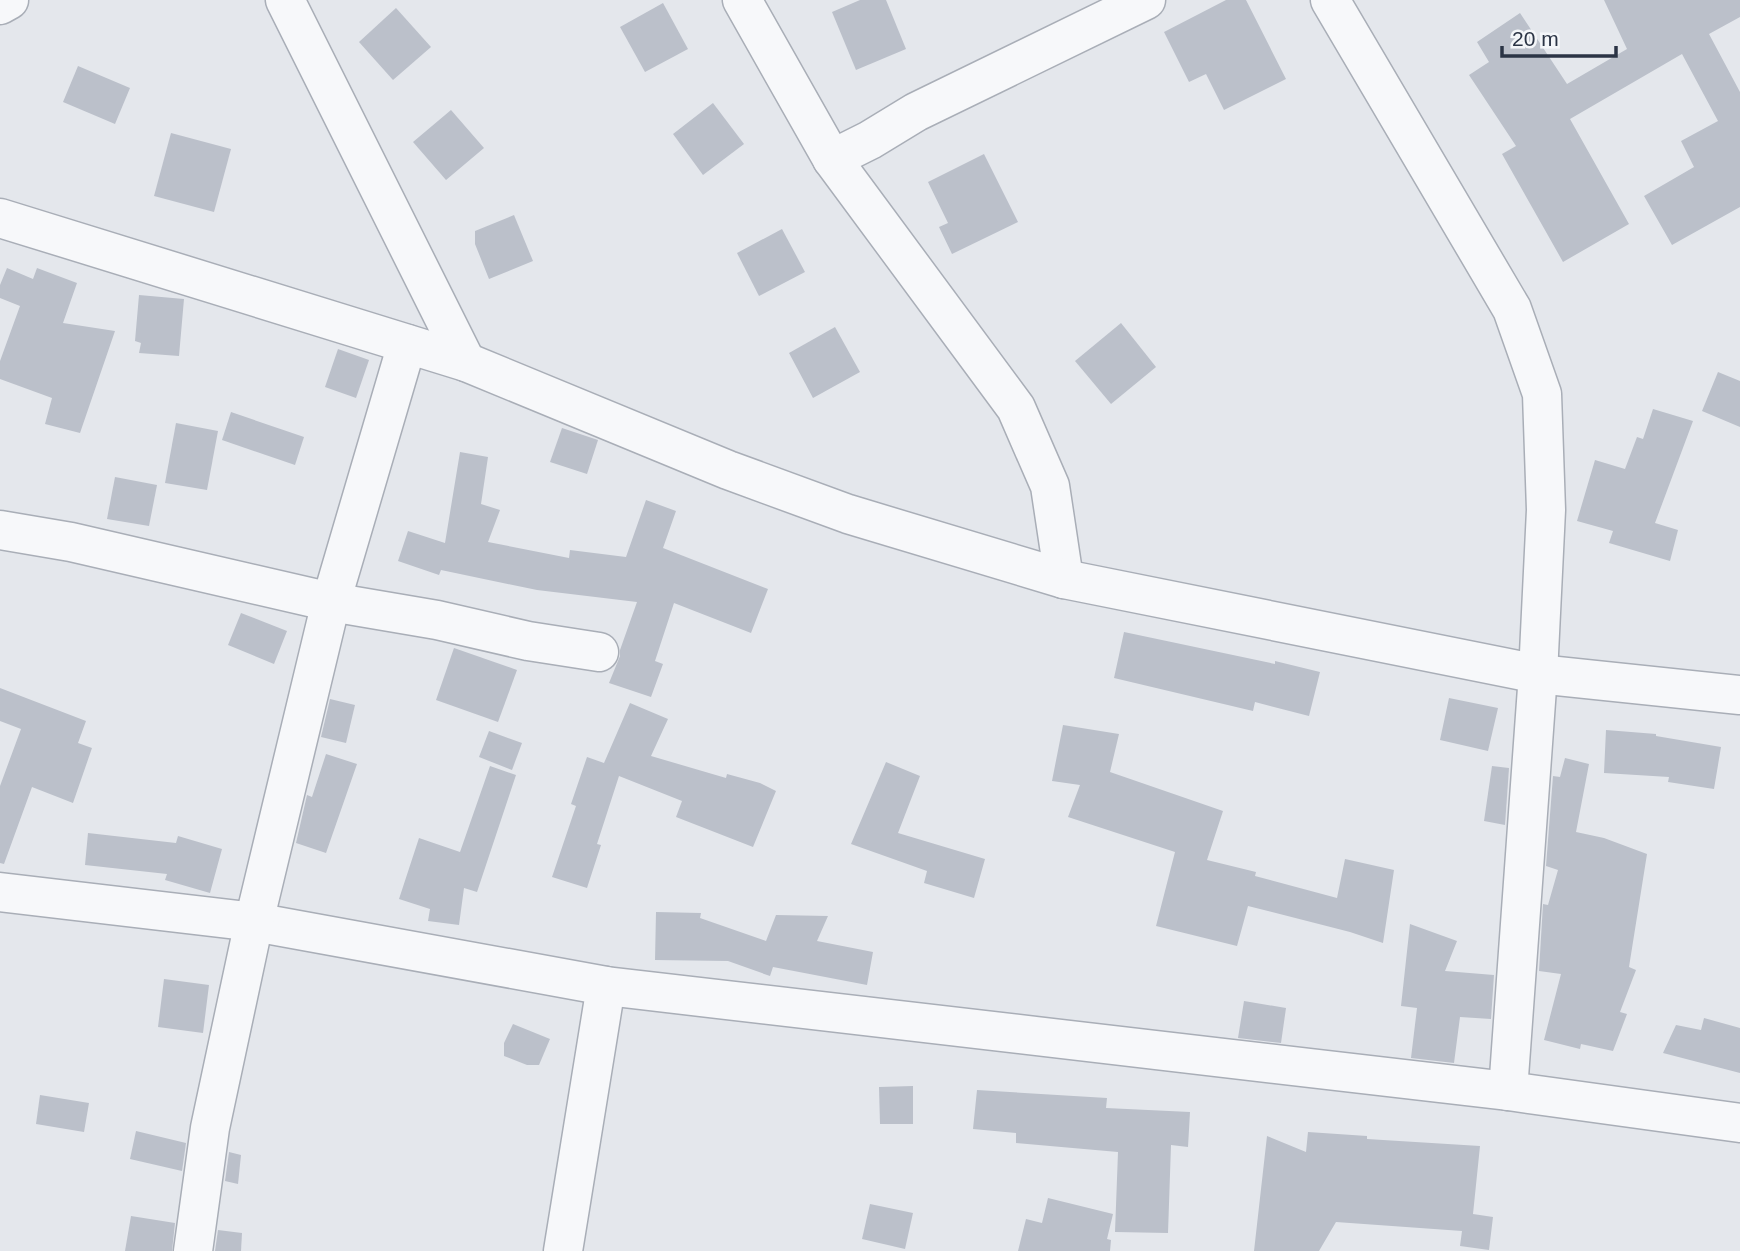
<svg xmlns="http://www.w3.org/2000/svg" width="1740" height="1251" viewBox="0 0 1740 1251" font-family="Arial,sans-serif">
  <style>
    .building { fill: #bbc0ca }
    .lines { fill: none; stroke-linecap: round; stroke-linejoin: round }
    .minor-casing { stroke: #a9aeb7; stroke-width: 41 }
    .minor { stroke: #f7f8fa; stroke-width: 38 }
  </style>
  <rect width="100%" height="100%" fill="#e4e7ec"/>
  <!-- building -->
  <g class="building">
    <polygon points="860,0 886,0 906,49 856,70 832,12"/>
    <polygon points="1226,0 1246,0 1286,79 1224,110 1206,74 1189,82 1164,32"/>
    <polygon points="1604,0 1740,0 1740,17 1709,34 1740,92 1740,207 1672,245 1644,196 1694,167 1681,141 1718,121 1682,54 1570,119 1629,224 1563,262 1502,154 1516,146 1469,75 1489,62 1477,42 1520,13 1567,84 1627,49"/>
    <polygon points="663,3 688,49 645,72 620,27"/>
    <polygon points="396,8 431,47 393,80 359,42"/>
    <polygon points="78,66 130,88 115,124 63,102"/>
    <polygon points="713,103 744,144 703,175 673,134"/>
    <polygon points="451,110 484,148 446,180 413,142"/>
    <polygon points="171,133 231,149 214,212 154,196"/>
    <polygon points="984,154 1018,222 952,254 939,227 948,223 928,182"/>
    <polygon points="514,215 533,261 489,279 475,244 475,231"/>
    <polygon points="782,229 805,272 759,296 737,253"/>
    <polygon points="7,268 33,279 37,268 77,283 63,323 115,331 80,433 45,424 52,398 0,379 0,361 20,306 0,298 0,285"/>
    <polygon points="139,295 184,299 179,356 139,353 141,343 135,341"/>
    <polygon points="1121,323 1156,367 1111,404 1075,361"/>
    <polygon points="835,327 860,372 813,398 789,353"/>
    <polygon points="338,349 369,360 356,398 325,387"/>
    <polygon points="1718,372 1740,381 1740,427 1702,411"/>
    <polygon points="1653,409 1693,421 1655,523 1678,530 1670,561 1609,543 1613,531 1577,521 1595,460 1625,469 1637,437 1643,439"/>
    <polygon points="231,412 304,437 295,465 222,440"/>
    <polygon points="176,423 218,431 207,490 165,483"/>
    <polygon points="562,428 598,440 587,474 550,462"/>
    <polygon points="460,452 488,457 481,504 500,510 488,542 569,558 570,550 626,557 646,500 676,511 663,548 768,589 751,633 674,603 655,661 663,664 651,697 609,683 620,656 620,650 637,602 537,590 441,570 439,575 398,561 408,531 445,543"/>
    <polygon points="115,477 157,485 149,526 107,519"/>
    <polygon points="241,613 287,631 274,664 228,645"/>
    <polygon points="1124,632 1275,664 1275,661 1320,672 1309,716 1255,702 1253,711 1114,678"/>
    <polygon points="454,648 517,670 498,722 436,700"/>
    <polygon points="0,688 86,721 78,743 92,748 73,803 32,787 4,864 0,863 0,786 21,729 0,721"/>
    <polygon points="1449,698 1498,708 1488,751 1440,740"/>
    <polygon points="330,699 355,705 346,743 321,737"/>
    <polygon points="630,703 668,719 651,756 726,778 727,774 760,783 776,791 753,847 676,817 682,801 619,776 597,844 601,845 587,888 552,877 576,806 571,804 587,757 604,763"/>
    <polygon points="1063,725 1119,734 1110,772 1223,811 1207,860 1256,872 1255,876 1337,898 1345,859 1394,870 1383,943 1350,932 1248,906 1237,946 1156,926 1175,852 1068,817 1080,785 1052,781"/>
    <polygon points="1606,730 1656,734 1656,736 1721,747 1714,789 1668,782 1669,777 1604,773"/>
    <polygon points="489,731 522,743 512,770 479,757"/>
    <polygon points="326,754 357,764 326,853 296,843 307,795 312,797"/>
    <polygon points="1565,758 1589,764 1576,832 1604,838 1647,854 1629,967 1636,970 1620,1012 1627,1014 1613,1051 1581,1044 1580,1049 1544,1040 1561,974 1539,971 1543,904 1548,905 1558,870 1546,866 1553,776 1560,777"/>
    <polygon points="886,762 920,776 898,833 985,859 974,898 924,883 927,871 851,844"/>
    <polygon points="490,766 516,775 477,892 464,888 459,925 428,921 430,909 399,899 419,838 460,852"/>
    <polygon points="1492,766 1509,768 1505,825 1484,821"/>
    <polygon points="88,833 176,843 178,836 222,849 210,893 165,880 167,874 85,865"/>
    <polygon points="656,912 701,913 700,918 766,941 776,915 828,916 817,941 873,952 867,985 773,967 770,976 728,961 655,960"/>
    <polygon points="1410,924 1457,941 1445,971 1494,975 1491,1019 1460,1017 1454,1063 1411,1058 1417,1008 1401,1006"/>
    <polygon points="164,979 209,985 203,1033 158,1027"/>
    <polygon points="1244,1001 1286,1008 1281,1043 1238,1038"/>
    <polygon points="1704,1018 1740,1028 1740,1073 1663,1053 1676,1025 1701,1030"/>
    <polygon points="513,1024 550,1039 539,1065 527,1065 504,1056 504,1043"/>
    <polygon points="913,1086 913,1124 880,1124 879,1087"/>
    <polygon points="977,1090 1107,1098 1106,1108 1190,1112 1188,1147 1171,1145 1168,1233 1115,1232 1118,1152 1016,1143 1016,1133 973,1129"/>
    <polygon points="40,1095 89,1103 84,1132 36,1124"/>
    <polygon points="136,1131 186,1143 182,1171 130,1159"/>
    <polygon points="1308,1132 1367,1136 1367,1139 1480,1146 1473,1214 1493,1217 1489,1250 1460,1246 1462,1231 1336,1222 1319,1251 1254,1251 1267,1136 1306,1152"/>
    <polygon points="229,1152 241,1155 238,1184 225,1181"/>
    <polygon points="1048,1198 1113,1214 1107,1239 1111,1240 1110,1251 1018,1251 1026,1219 1042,1223"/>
    <polygon points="870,1204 913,1213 905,1249 862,1239"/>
    <polygon points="131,1216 175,1223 172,1251 125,1251"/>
    <polygon points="218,1230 242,1233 241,1251 215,1251"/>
  </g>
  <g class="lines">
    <!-- minor casing -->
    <g class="minor-casing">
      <g id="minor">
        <polyline points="285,0 466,362"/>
        <polyline points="742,0 832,159 1016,408 1050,486 1064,579"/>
        <polyline points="1330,0 1512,309 1542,394 1546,510 1538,674 1508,1091"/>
        <polyline points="0,5 9,0"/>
        <polyline points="832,159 870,140 916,112 1146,0"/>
        <polyline points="0,218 466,362 728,470 848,514 1064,579 1538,674 1740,695"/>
        <polyline points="0,530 71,542 331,602 437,620 528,641 599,652"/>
        <polyline points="0,892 254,922 606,986 1508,1091 1740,1123"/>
        <polyline points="193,1251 210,1128 254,922 331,602 407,344"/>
        <polyline points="563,1251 606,986"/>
      </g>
    </g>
    <!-- minor -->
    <use href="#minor" class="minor"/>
  </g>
  <!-- scale -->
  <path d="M1502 46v10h114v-10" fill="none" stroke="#2b3445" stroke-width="3.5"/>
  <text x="1512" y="46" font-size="21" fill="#2b3445" stroke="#f4f6f9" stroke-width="5" paint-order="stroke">20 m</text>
</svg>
